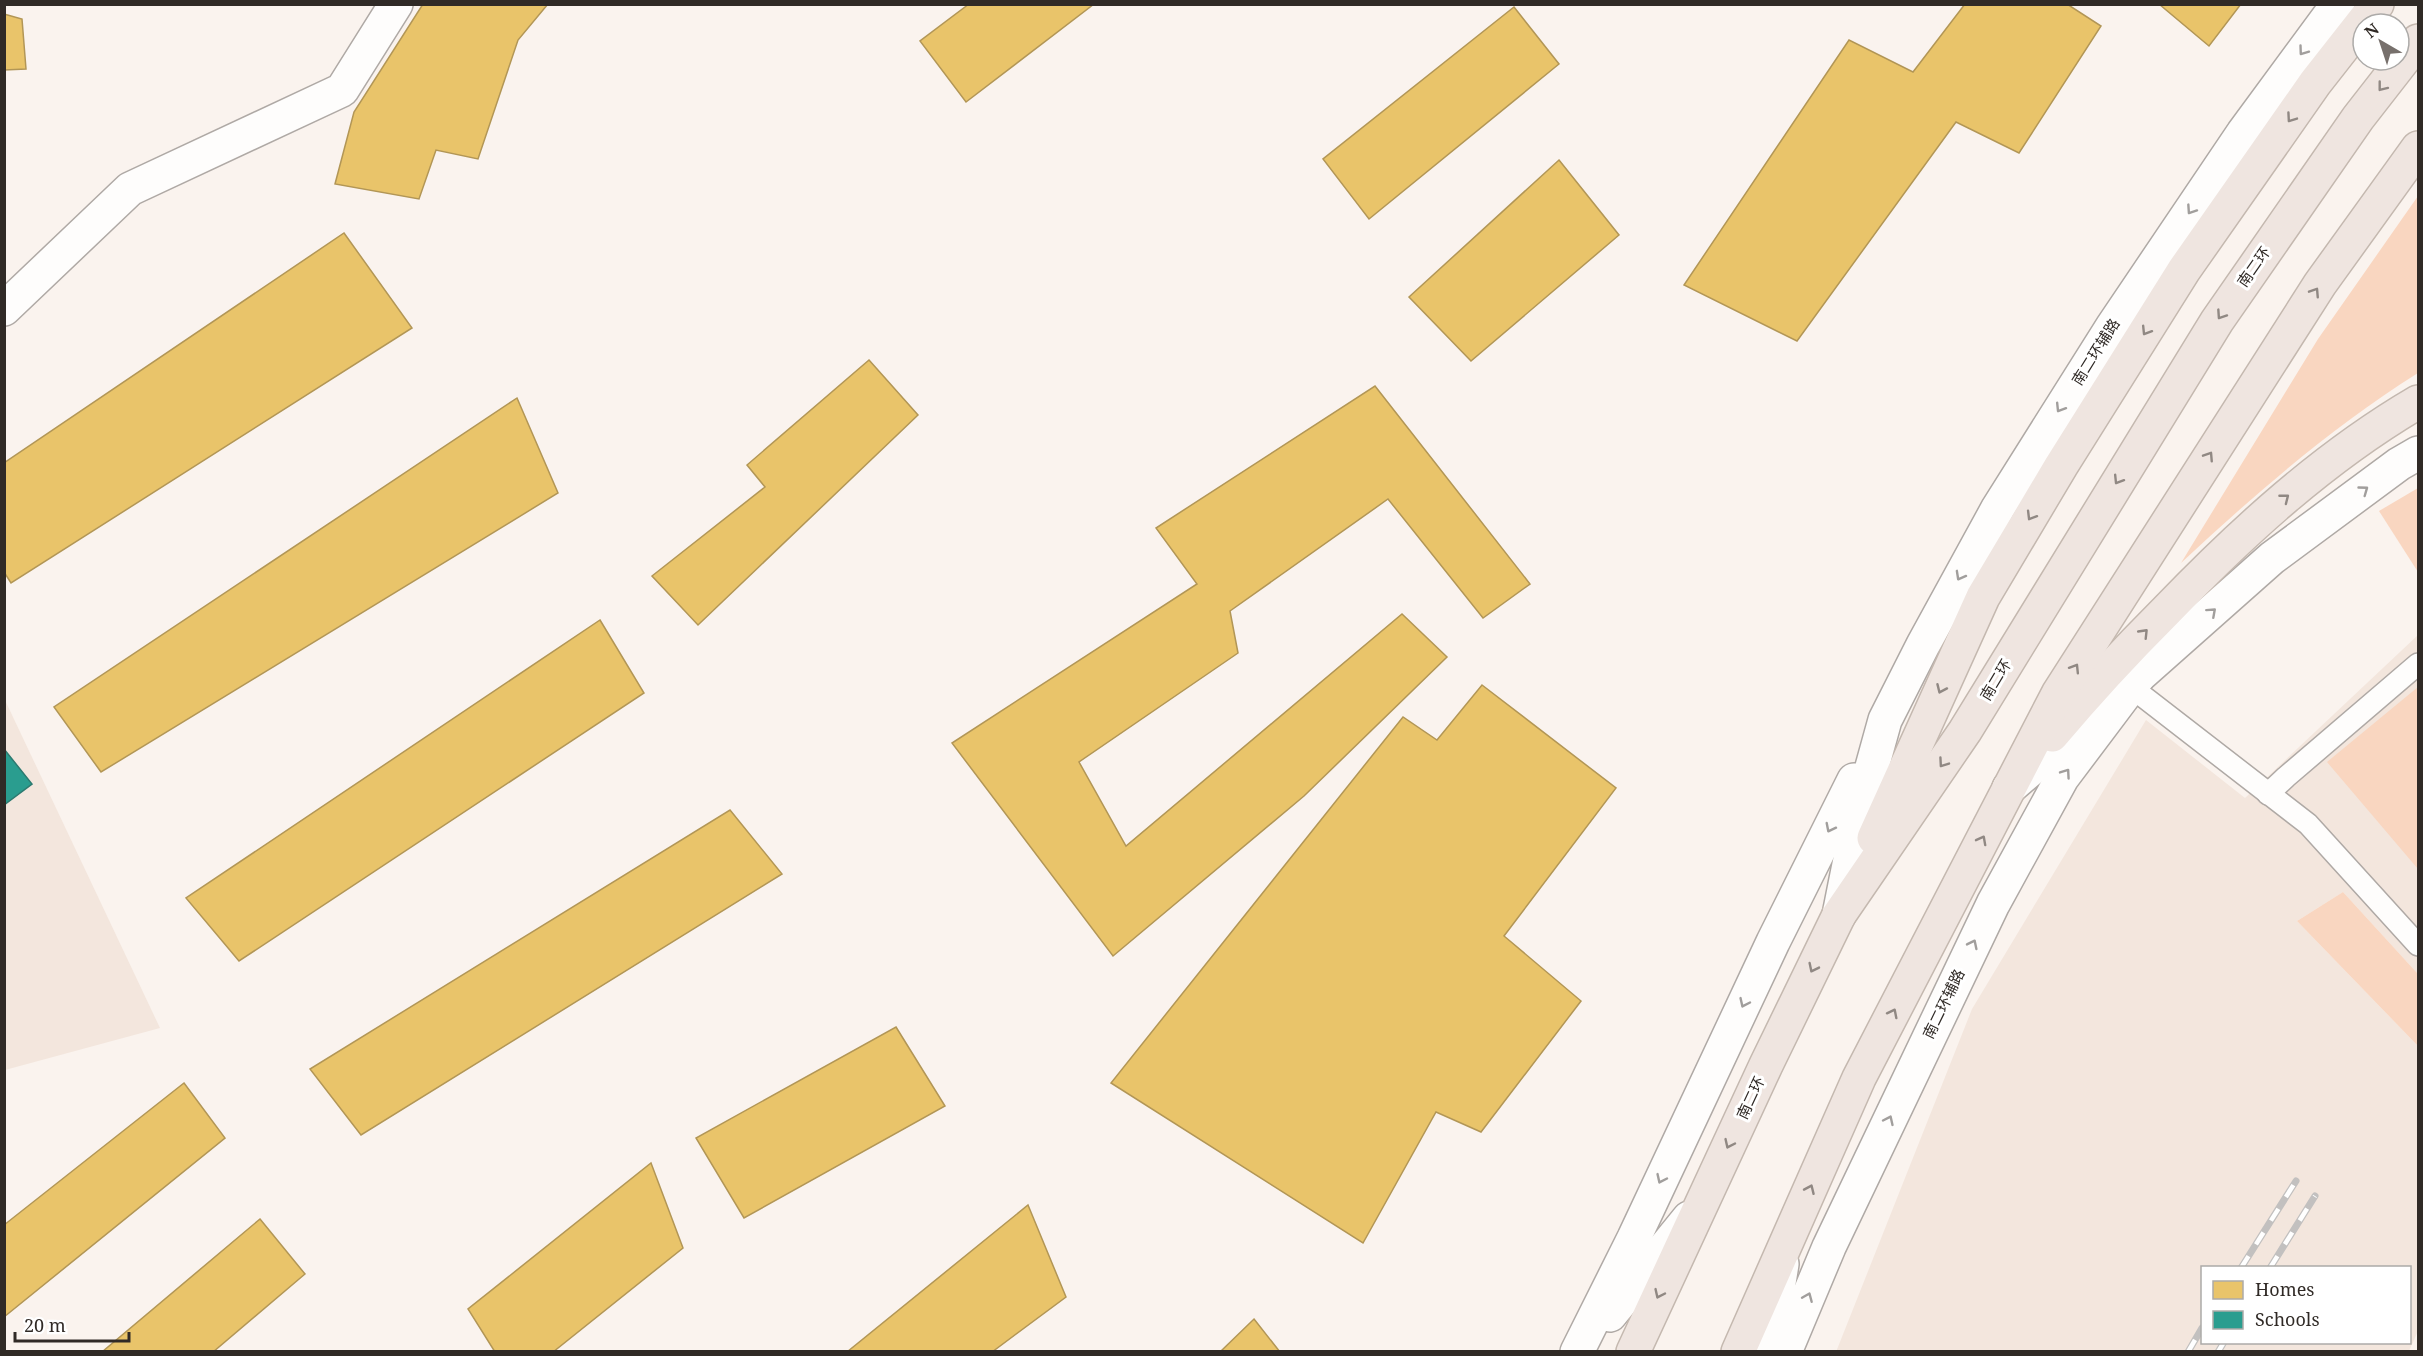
<svg xmlns="http://www.w3.org/2000/svg" width="2423" height="1356" viewBox="0 0 2423 1356" font-family="'Noto Serif','Noto Sans SC',serif">
  <style>
    .built { fill: #f3e6dd; fill-rule: evenodd }
    .green { fill: #f9d6c0 }
    .homes { fill: #e9c46a; stroke: #b29656; stroke-width: 1.5 }
    .schools { fill: #2a9d8f; stroke: #2c7a70; stroke-width: 1.5 }
    .lines { fill: none; stroke-linecap: round; stroke-linejoin: round }
    .lane-casing { stroke: #afa9a5; stroke-width: 24 }
    .secondary-casing { stroke: #afa9a5; stroke-width: 36 }
    .highway-casing { stroke: #c4b8af; stroke-width: 36 }
    .lane { stroke: #fefdfc; stroke-width: 21 }
    .secondary { stroke: #fefdfc; stroke-width: 33 }
    .highway { stroke: #efe5e0; stroke-width: 33 }
    .rail-casing { stroke: #c2c0bf; stroke-width: 7 }
    .rail { stroke: #fff; stroke-width: 4.5; stroke-dasharray: 14; stroke-linecap: butt }
    .oneway { stroke: #a19e9c }
    .oneway2 { stroke: #908883 }
    .labels { text-anchor: middle; stroke-width: 6; stroke-linejoin: round; paint-order: stroke }
    .street-label { font-size: 15px; fill: #302a26; stroke: #fff }
  </style>
  <rect width="100%" height="100%" fill="#faf3ee"/>
  <!-- built -->
  <g class="built">
    <path d="M2418,635V974L2343,892L2297,921L2418,1046V1331L2409,1351L1836,1352L1972,1009L2146,720L2245,798ZM2202,1268H2410V1342H2202Z"/>
    <polygon points="4,698 160,1028 5,1070 4,1070"/>
  </g>
  <!-- green -->
  <g class="green">
    <path d="M2418,196V373C2332,427 2255,494 2181,563L2318,339Z"/>
    <polygon points="2418,488 2418,572 2379,511"/>
    <polygon points="2418,687 2418,869 2327,762"/>
    <polygon points="2343,892 2418,974 2418,1046 2297,921"/>
  </g>
  <!-- homes -->
  <g class="homes">
    <polygon points="423,4 548,4 518,40 478,159 436,150 419,199 335,184 354,112"/>
    <polygon points="969,4 1094,4 966,102 920,41"/>
    <polygon points="1965,4 2067,4 2101,26 2019,153 1956,122 1797,341 1684,285 1849,40 1913,72"/>
    <polygon points="2159,4 2241,4 2209,46"/>
    <polygon points="1514,7 1559,64 1369,219 1323,159"/>
    <polygon points="4,14 22,19 26,69 4,70"/>
    <polygon points="1559,160 1619,235 1471,361 1409,297"/>
    <polygon points="344,233 412,328 11,583 4,572 4,463"/>
    <polygon points="869,360 918,415 698,625 652,576 765,487 747,465"/>
    <polygon points="1375,386 1530,584 1483,618 1388,499 1230,611 1238,653 1079,762 1126,846 1402,614 1447,657 1304,796 1113,956 952,743 1197,584 1156,528"/>
    <polygon points="517,398 558,493 101,772 54,707"/>
    <polygon points="600,620 644,693 239,961 186,898"/>
    <polygon points="1482,685 1616,788 1504,936 1581,1001 1481,1132 1436,1112 1363,1243 1111,1083 1403,717 1437,740"/>
    <polygon points="730,810 782,874 361,1135 310,1069"/>
    <polygon points="896,1027 945,1106 744,1218 696,1138"/>
    <polygon points="184,1083 225,1138 4,1317 4,1225"/>
    <polygon points="651,1163 683,1248 553,1352 495,1352 468,1309"/>
    <polygon points="1028,1205 1066,1297 992,1352 847,1352"/>
    <polygon points="260,1219 305,1274 213,1352 102,1352"/>
    <polygon points="1254,1319 1280,1352 1220,1352"/>
  </g>
  <!-- schools -->
  <polygon class="schools" points="4,749 32,784 4,805"/>
  <g class="lines">
    <!-- lane casing -->
    <g class="lane-casing">
      <g id="lane">
        <polyline points="2131,687 2308,824 2418,945"/>
        <polyline points="2268,794 2286,777 2418,664"/>
      </g>
    </g>
    <!-- secondary casing -->
    <g class="secondary-casing">
      <g id="secondary">
        <polyline points="4,309 130,189 342,90 396,4"/>
        <polyline points="2122,691 2272,558 2399,464 2418,453"/>
        <polyline points="2009,788 2085,723"/>
        <polyline points="1839,915 1859,814 1885,720 1923,645 1998,508 2112,327 2243,133 2338,4"/>
        <polyline points="1610,1315 1689,1218"/>
        <polyline points="1577,1352 1634,1238 1773,942 1854,780"/>
        <polyline points="1768,1352 1782,1264"/>
        <polyline points="1785,1352 1829,1247 1993,904 2062,778 2138,677"/>
      </g>
    </g>
    <!-- highway casing -->
    <g class="highway-casing">
      <g id="highway">
        <path d="M2052,735C2088,692 2126,651 2166,611C2242,532 2324,457 2418,402"/>
        <polyline points="1874,838 1983,597 2061,466 2184,270 2315,83 2377,4"/>
        <polyline points="1633,1352 1766,1065 1839,915 1965,731 2217,321 2358,118 2418,41"/>
        <polyline points="1738,1352 1859,1078 2058,694 2320,284 2418,148"/>
      </g>
    </g>
    <!-- lane -->
    <use href="#lane" class="lane"/>
    <!-- secondary -->
    <use href="#secondary" class="secondary"/>
    <!-- highway -->
    <use href="#highway" class="highway"/>
    <!-- rail casing -->
    <g class="rail-casing">
      <g id="rail">
        <polyline points="2241,1268 2296,1181"/>
        <polyline points="2270,1268 2315,1196"/>
        <polyline points="2188,1352 2202,1328"/>
        <polyline points="2218,1352 2224,1342"/>
      </g>
    </g>
    <!-- rail -->
    <use href="#rail" class="rail"/>
  </g>
  <!-- one-way arrows -->
  <defs><path id="oneway-chevron" d="M-2-3.5L2.5 0L-2 3.5" fill="none" stroke-width="1.6" stroke-linecap="round" stroke-linejoin="round" transform="scale(1.5)"/></defs>
  <g class="oneway">
    <use href="#oneway-chevron" transform="translate(2303 51) rotate(126)"/>
    <use href="#oneway-chevron" transform="translate(2191 210) rotate(124)"/>
    <use href="#oneway-chevron" transform="translate(2060 408) rotate(122)"/>
    <use href="#oneway-chevron" transform="translate(2364 490) rotate(-36)"/>
    <use href="#oneway-chevron" transform="translate(1960 576) rotate(119)"/>
    <use href="#oneway-chevron" transform="translate(2212 612) rotate(-42)"/>
    <use href="#oneway-chevron" transform="translate(2066 773) rotate(-55)"/>
    <use href="#oneway-chevron" transform="translate(1830 828) rotate(117)"/>
    <use href="#oneway-chevron" transform="translate(1973 944) rotate(-64)"/>
    <use href="#oneway-chevron" transform="translate(1744 1003) rotate(115)"/>
    <use href="#oneway-chevron" transform="translate(1889 1120) rotate(-65)"/>
    <use href="#oneway-chevron" transform="translate(1661 1179) rotate(115)"/>
    <use href="#oneway-chevron" transform="translate(1808 1297) rotate(-67)"/>
  </g>
  <g class="oneway2">
    <use href="#oneway-chevron" transform="translate(2382 87) rotate(128)"/>
    <use href="#oneway-chevron" transform="translate(2291 118) rotate(125)"/>
    <use href="#oneway-chevron" transform="translate(2315 292) rotate(-57)"/>
    <use href="#oneway-chevron" transform="translate(2221 315) rotate(124)"/>
    <use href="#oneway-chevron" transform="translate(2146 331) rotate(122)"/>
    <use href="#oneway-chevron" transform="translate(2209 456) rotate(-57)"/>
    <use href="#oneway-chevron" transform="translate(2118 480) rotate(122)"/>
    <use href="#oneway-chevron" transform="translate(2285 498) rotate(-38)"/>
    <use href="#oneway-chevron" transform="translate(2031 516) rotate(121)"/>
    <use href="#oneway-chevron" transform="translate(2144 633) rotate(-46)"/>
    <use href="#oneway-chevron" transform="translate(2075 668) rotate(-58)"/>
    <use href="#oneway-chevron" transform="translate(1941 689) rotate(114)"/>
    <use href="#oneway-chevron" transform="translate(1943 763) rotate(125)"/>
    <use href="#oneway-chevron" transform="translate(1982 840) rotate(-62)"/>
    <use href="#oneway-chevron" transform="translate(1813 968) rotate(116)"/>
    <use href="#oneway-chevron" transform="translate(1893 1013) rotate(-63)"/>
    <use href="#oneway-chevron" transform="translate(1729 1144) rotate(115)"/>
    <use href="#oneway-chevron" transform="translate(1810 1189) rotate(-66)"/>
    <use href="#oneway-chevron" transform="translate(1659 1294) rotate(115)"/>
  </g>
  <g class="labels">
    <!-- street labels -->
    <g class="street-label">
      <text transform="translate(2254 267) rotate(-55)" y="5">南二环</text>
      <text transform="translate(2096 352) rotate(-58)" y="5">南二环辅路</text>
      <text transform="translate(1996 680) rotate(-59)" y="5">南二环</text>
      <text transform="translate(1944 1004) rotate(-64)" y="5">南二环辅路</text>
      <text transform="translate(1751 1098) rotate(-65)" y="5">南二环</text>
    </g>
  </g>
  <!-- border -->
  <rect width="2423" height="1356" fill="none" stroke="#302a26" stroke-width="12"/>
  <!-- legend -->
  <rect x="2201" y="1266" width="210" height="78" fill="#ffffff" stroke="#acaaa8" stroke-width="1.5"/>
  <rect x="2213" y="1281" width="30" height="18" fill="#e9c46a" stroke="#acaaa8" stroke-width="1.5"/>
  <text x="2255" y="1296" font-size="18" fill="#302a26">Homes</text>
  <rect x="2213" y="1311" width="30" height="18" fill="#2a9d8f" stroke="#acaaa8" stroke-width="1.5"/>
  <text x="2255" y="1326" font-size="18" fill="#302a26">Schools</text>
  <!-- north arrow -->
  <g transform="translate(2381 42) rotate(321)"><circle r="28" fill="#ffffff" stroke="#acaaa8" stroke-width="1.5"/>
  <path d="M0-4.5L10 22L0 15L-10 22Z" fill="#77706c"/>
  <text y="-9" font-size="16" font-weight="bold" text-anchor="middle" fill="#302a26">N</text>
  </g>
  <!-- scale -->
  <path d="M15 1332v9h114v-9" fill="none" stroke="#302a26" stroke-width="3"/>
  <text x="24" y="1332" font-size="18" fill="#302a26" stroke="#ffffff" stroke-width="4.5" paint-order="stroke">20 m</text>
</svg>
